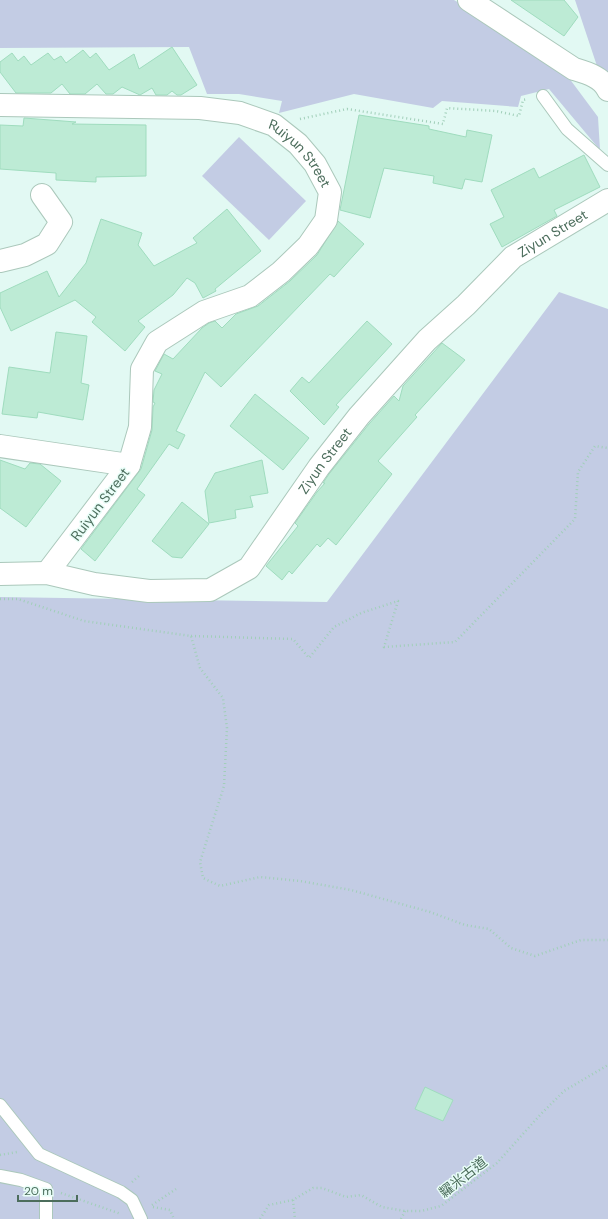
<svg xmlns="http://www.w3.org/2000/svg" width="608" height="1219" viewBox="0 0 608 1219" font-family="'DM Sans','Noto Sans TC',sans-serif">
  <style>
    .green { fill: #c3cce4 }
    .building { fill: #bdebd5; stroke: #9fdcbe }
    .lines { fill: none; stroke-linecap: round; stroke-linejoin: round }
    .lane-casing { stroke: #abc8bb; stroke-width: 14 }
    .street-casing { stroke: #abc8bb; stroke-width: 24 }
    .path { stroke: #a1cfb9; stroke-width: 2.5; stroke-dasharray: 1 3; stroke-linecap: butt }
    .lane { stroke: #fff; stroke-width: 12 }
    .street { stroke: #fff; stroke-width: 22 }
    .labels { text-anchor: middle; stroke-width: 3; stroke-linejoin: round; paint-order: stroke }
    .street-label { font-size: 14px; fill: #4c6d5c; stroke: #e8fdf7 }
  </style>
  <rect width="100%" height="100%" fill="#e2f9f3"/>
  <!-- green -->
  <g class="green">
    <polygon points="0,0 454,0 499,26 569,78 598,117 600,150 549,89 521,96 518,107 442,101 433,108 354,94 279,113 282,101 239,94 207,94 189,47 0,48"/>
    <polygon points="575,0 608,0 608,80 599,72"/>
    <polygon points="239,137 306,201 269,240 202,176"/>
    <polygon points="559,292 608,309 608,1219 0,1219 0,597 327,602"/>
  </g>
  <!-- building -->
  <g class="building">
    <polygon points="511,0 564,0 578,17 564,36"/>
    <polygon points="172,47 197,85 181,95 177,95 172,91 167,95 156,95 152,88 140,95 122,87 113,94 106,94 97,84 85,94 70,94 62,84 51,93 16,93 0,72 0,62 12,53 18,61 24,56 31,65 48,53 54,60 61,56 66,63 83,50 90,58 96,53 109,70 134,54 139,69"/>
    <polygon points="359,115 429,126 429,129 466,137 467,130 492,135 482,182 465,179 462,189 433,183 434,176 384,168 370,218 340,210"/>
    <polygon points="24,118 76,122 72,124 146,125 146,176 96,177 96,182 56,180 56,173 0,169 0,125 23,126"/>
    <polygon points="584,155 600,187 554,210 557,216 502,247 490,224 504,217 491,190 534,168 539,178"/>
    <polygon points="227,209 261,251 215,289 216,291 203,298 195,283 187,278 173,295 138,321 145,327 125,351 92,322 96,317 75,300 11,331 0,307 0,293 47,271 59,297 86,263 101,219 142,233 138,245 154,266 197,243 193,238"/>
    <polygon points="338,221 364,244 334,277 330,274 221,387 205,372 176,431 185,435 178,449 169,444 137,489 145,495 95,561 81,549 141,469 152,430 153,407 155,403 153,402 154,390 162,374 155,371 164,354 173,359 202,328 209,323 215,321 222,328 236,314 258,306 290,281 317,255"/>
    <polygon points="367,321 392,344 336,405 339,407 324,425 290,391 302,377 309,383"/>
    <polygon points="56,332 87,336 81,383 89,385 83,420 38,412 37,418 2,414 9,367 50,373"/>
    <polygon points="442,343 465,360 415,415 417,417 378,461 392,474 336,545 328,538 320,547 317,544 292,574 289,571 282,580 266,566 298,526 295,523 317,492 325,483 323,483 329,474 369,424 394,396 399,401 403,386"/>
    <polygon points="255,394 309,438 283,470 230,426"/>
    <polygon points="0,460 25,469 30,463 40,464 61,481 26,527 0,508"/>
    <polygon points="262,460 268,493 250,496 253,507 235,510 236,518 209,523 205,491 215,473"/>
    <polygon points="182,502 209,524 182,558 172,557 152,541"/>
    <polygon points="425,1087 453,1100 443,1121 415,1109"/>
  </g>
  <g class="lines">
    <!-- lane casing -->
    <g class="lane-casing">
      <g id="lane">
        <polyline points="543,96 567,129 608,165"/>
        <polyline points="0,1105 39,1154 121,1192 132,1200 141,1219"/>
        <polyline points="0,1176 21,1180 46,1189 46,1219"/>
      </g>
    </g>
    <!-- street casing -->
    <g class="street-casing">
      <g id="street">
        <path d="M469,0L574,69C587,73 602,77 608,90"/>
        <path id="s1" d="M0,105L200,108L240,113L274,125L298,144L315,164L330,192L326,220L308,246L281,272L250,296L204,312L157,342L142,369L140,427L129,465L47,573"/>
        <polyline points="0,261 25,255 47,244 61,222 42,195"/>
        <polyline points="0,446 129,465"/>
        <path id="s2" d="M0,574L47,573L94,584L149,591L210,590L249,568L319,467L359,416L427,340L466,305L513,257L608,200"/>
      </g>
    </g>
    <!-- path -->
    <g class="path">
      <polyline points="300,119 347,109 443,124 447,108 496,111 519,116 523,100 528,99"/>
      <polyline points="0,599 18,599 84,621 191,636 200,668 223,698 227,728 224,786 200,862 203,878 220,886 260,877 300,881 351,890 430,912 465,925 489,929 511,948 535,956 581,940 608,940"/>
      <polyline points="191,636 293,639 309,658 334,627 361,613 398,601 384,647 455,642 575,519 578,472 595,446 608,448"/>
      <polyline points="0,1155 17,1152"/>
      <polyline points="132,1182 139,1176"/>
      <polyline points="61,1193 121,1214"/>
      <polyline points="293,1200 295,1219"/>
      <polyline points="152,1205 176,1189"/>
      <polyline points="153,1207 170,1210 174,1219"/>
      <polyline points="260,1219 269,1205 293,1200 313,1188 322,1188 346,1197 361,1195 382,1207 405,1211 421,1211 441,1206 497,1163 540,1115 564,1091 608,1065"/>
      <polyline points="401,1219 405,1211"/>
    </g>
    <!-- lane -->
    <use href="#lane" class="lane"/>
    <!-- street -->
    <use href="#street" class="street"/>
  </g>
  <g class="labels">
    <!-- street labels -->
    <g class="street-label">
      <text dy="5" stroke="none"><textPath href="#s1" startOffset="315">Ruiyun Street</textPath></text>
      <text dy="5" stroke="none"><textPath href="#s2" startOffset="712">Ziyun Street</textPath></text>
      <text dy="5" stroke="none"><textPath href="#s2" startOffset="388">Ziyun Street</textPath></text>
      <text transform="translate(100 504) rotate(-53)" y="5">Ruiyun Street</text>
      <text transform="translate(463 1177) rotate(-38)" y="5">糶米古道</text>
    </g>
  </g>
  <!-- scale -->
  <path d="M18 1195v6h59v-6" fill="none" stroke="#4c6d5c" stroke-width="2"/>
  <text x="24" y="1195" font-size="12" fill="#4c6d5c" stroke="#e8fdf7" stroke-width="3" paint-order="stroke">20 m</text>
</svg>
